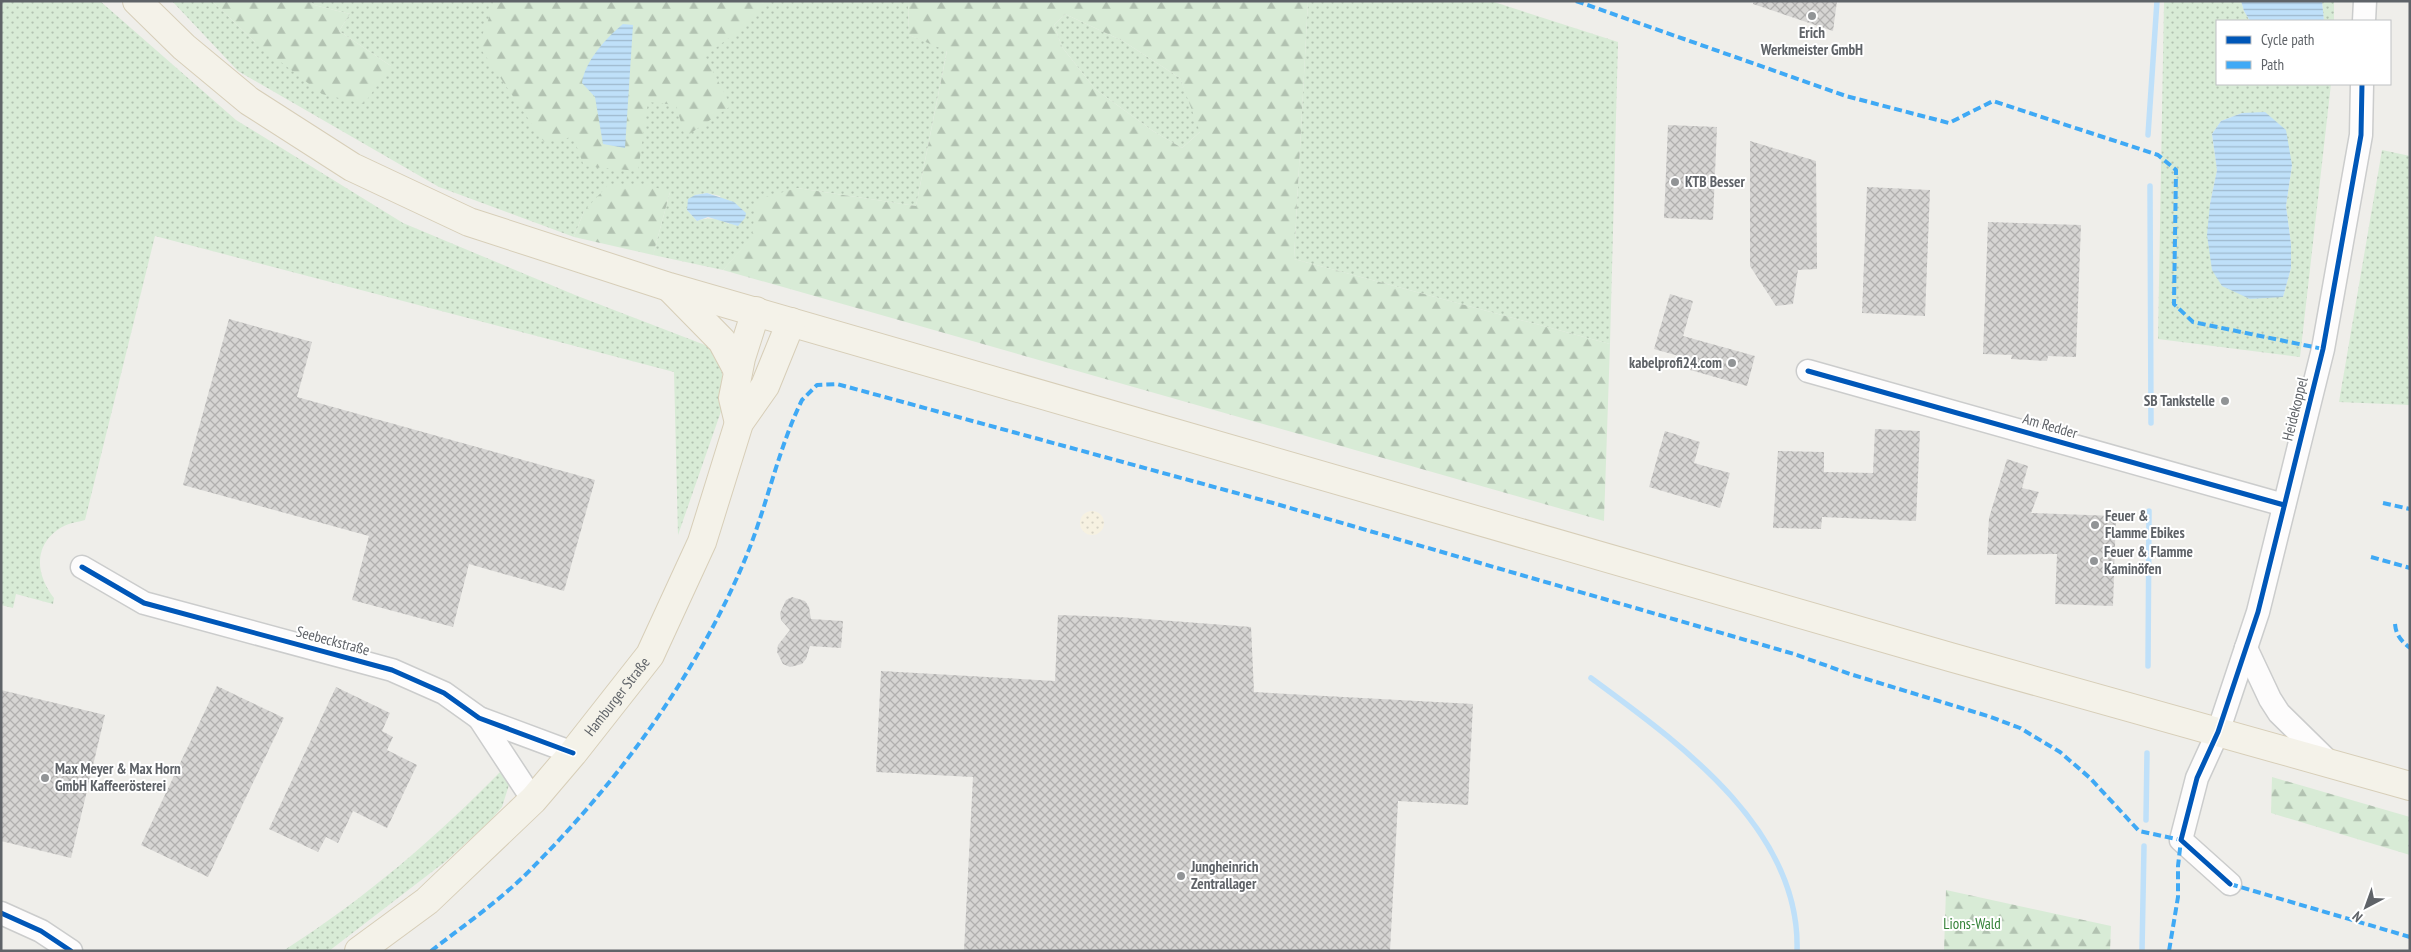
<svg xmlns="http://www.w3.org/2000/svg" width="2411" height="952" viewBox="0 0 2411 952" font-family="'PT Sans Narrow',sans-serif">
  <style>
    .grass { fill: url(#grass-dots); fill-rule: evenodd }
    .forest { fill: url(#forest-firs); fill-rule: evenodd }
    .sand { fill: url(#sand-dots) }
    .water { fill: url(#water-rules) }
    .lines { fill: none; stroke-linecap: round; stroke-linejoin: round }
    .stream { stroke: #bfe0f9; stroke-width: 5.5 }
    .building { fill: url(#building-cross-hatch) }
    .minor-casing { stroke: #cbcccc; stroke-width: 25 }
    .major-casing { stroke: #d7ceb8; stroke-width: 30 }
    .minor { stroke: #fdfcfc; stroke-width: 22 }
    .major { stroke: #f4f2e9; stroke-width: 28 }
    .quiet { stroke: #3fa9f5; stroke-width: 4; stroke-dasharray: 8 4; stroke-linecap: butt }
    .cycleway-casing { stroke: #fff; stroke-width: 8 }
    .cycleway { stroke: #0057b8; stroke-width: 5 }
    .poi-dot { fill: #919496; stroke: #fff; stroke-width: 2 }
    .labels { text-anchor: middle; stroke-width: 4; stroke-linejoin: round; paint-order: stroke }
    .poi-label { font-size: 15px; font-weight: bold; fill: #5f6368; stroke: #fff; text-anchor: start }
    .street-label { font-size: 15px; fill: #5f6368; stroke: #fff }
    .park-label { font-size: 15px; fill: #348238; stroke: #fff }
  </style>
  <defs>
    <pattern id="grass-dots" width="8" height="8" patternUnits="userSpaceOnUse" patternTransform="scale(1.25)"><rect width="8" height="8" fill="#d8ebd6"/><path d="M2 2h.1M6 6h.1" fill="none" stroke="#b2c2b1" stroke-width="1.8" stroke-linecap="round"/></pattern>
    <pattern id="forest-firs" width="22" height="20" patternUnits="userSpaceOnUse" patternTransform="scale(1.25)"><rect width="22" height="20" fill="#d8ebd6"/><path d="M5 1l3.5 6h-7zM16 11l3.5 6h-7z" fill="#b2c2b1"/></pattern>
    <pattern id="sand-dots" width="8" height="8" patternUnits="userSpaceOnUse" patternTransform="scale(1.25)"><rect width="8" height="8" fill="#f6f1e1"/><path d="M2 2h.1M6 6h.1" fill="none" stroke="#d5d1c4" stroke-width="1.8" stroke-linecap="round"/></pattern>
    <pattern id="water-rules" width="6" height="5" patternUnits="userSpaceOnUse" patternTransform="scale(1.25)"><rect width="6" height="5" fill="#bfe0f9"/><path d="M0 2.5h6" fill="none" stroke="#9eb9cd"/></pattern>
    <pattern id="building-cross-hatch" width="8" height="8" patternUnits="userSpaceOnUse" patternTransform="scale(1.25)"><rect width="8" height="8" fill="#d6d5d3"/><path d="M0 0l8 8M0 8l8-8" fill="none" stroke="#b1b0af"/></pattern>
  </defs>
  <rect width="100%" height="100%" fill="#efeeea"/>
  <!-- grass -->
  <g class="grass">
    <path d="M1,1H100L236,120L403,223L575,295L718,350L726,397L678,535L674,372L155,236L85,520C78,522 69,523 62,527C33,544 35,574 54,598L53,604L16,594L13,608L1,605Z"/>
    <path d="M172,1H212L255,42L391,66L339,31L350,14L314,5L310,1H908L909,35L947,50L916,206L797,188L723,270L653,255L670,192L584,211L574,237L439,187L238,71ZM707,193L720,196L729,224C717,218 709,217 697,221L687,210L695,195Z"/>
    <polygon points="1308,1 1491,1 1618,42 1610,344 1294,259"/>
    <path d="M2164,1H2241L2244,11L2250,21H2217V84H2331L2300,357L2158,339ZM2242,113L2292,165L2286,206L2291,244V268L2283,297L2210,204L2217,170L2212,134L2221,121Z"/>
    <polygon points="2322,1 2334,1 2334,21 2324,21"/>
    <polygon points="1065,14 1123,41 1180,78 1201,131 1182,148 1153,131 1095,89 1062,47 1054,25"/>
    <polygon points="2382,150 2410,156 2410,324 2408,337 2410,405 2339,402"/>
    <path d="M505,767L509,785L502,807L489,822L446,861L329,951H283C365,899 438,836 505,767Z"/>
  </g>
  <!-- forest -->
  <g class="forest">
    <polygon points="212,1 310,1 314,5 350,14 339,31 391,66 364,104 322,94 255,42"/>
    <path d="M493,1H769L754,19L705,56L731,106L685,137L676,105L648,102L638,171L584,166L573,137L544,142L478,45L488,21ZM595,97L625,148L603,144Z"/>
    <path d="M908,1H1308L1294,259L1610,344L1604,521L723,270L752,237L756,200L797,188L916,206L947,51L909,35ZM1065,14L1123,41L1180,78L1200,132L1182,148L1153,131L1095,89L1062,47L1054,25Z"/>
    <polygon points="609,184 644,184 670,192 653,255 574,237 584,211"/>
    <polygon points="2272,777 2410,817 2410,855 2271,813"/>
    <polygon points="1946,890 2111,926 2110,951 1944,951"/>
  </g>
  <!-- sand -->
  <circle class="sand" cx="1092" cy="523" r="12"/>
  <!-- water -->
  <g class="water">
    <polygon points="2241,1 2322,1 2324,21 2250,21 2244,11"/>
    <path d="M623,24L633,25L625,148L603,144L595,97L582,83C585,61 606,38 623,24Z"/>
    <polygon points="2265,112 2286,130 2292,165 2286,206 2291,244 2291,268 2283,297 2250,299 2222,286 2212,270 2207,235 2210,204 2217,170 2212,134 2221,121 2242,113"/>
    <polygon points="707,193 734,202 746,213 745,218 738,226 708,217 697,221 687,210 688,199 695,195"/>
  </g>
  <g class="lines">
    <!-- stream -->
    <g class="stream">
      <polyline points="2148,135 2157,1"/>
      <polyline points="2150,186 2151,423"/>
      <polyline points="2148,666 2149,511"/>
      <path d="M1591,678C1679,743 1801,829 1797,951"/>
      <polyline points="2146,820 2147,753"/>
      <polyline points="2142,951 2144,846"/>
    </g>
  </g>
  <!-- building -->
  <g class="building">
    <polygon points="1754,1 1837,1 1833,31 1753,4"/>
    <polygon points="1668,125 1717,127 1713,220 1664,218"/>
    <polygon points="1750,141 1816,161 1817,269 1798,270 1793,304 1776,306 1750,266"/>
    <polygon points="1867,187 1930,190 1925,316 1862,313"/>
    <polygon points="1988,222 2081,225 2076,357 2048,356 2047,361 2011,359 2012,355 1983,354"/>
    <polygon points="1670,294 1693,301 1683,336 1755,356 1747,386 1683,368 1686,358 1654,349"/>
    <polygon points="229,319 312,342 297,397 595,480 564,591 469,564 453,627 352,600 369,536 183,485"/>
    <polygon points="1875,429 1920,431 1916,521 1822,517 1821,529 1773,528 1778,451 1824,452 1824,472 1873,473"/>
    <polygon points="1665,431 1700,442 1694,463 1730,473 1720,508 1649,487"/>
    <polygon points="2007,459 2028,466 2022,488 2039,492 2031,513 2116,516 2113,606 2055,604 2057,554 1987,555 1989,518"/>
    <polygon points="792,597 805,601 809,607 811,619 843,621 841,648 810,646 806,659 802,664 790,667 783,664 777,652 778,645 790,630 781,620 780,613 786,600"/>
    <polygon points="1058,615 1119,617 1251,627 1254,692 1473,704 1468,805 1398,801 1390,951 964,951 973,777 876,772 881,671 1055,681"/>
    <polygon points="217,686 284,718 208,877 141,845"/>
    <polygon points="336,687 390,713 382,731 393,737 387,750 417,765 387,828 353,811 338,843 326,837 318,852 269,829"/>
    <polygon points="1,690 105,715 71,858 1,841"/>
  </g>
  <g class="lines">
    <!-- minor casing -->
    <g class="minor-casing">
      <g id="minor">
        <polyline points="2364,21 2365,1"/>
        <polyline points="1808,371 2284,505"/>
        <polyline points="82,567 144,603 392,670 444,693 479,718 573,753"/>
        <polyline points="2246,648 2270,699 2279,713 2331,764"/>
        <polyline points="479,718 533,800"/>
        <polyline points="2230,884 2181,840 2197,778 2218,732 2258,612 2323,349 2361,135 2362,84"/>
        <polyline points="1,913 41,931 71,951"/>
      </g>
    </g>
    <!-- major casing -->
    <g class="major-casing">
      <g id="major">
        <polyline points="137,1 184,47 249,101 352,167 469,222 669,287 1950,657 2410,786"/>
        <polyline points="670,288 722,341 738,371"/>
        <polyline points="739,423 733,398 741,358 756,311"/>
        <path id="s1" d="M359,951L427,901L533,800L573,753L650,655L702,542L739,423L765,386L791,322"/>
      </g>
    </g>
    <!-- minor -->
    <use href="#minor" class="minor"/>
    <!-- major -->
    <use href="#major" class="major"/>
    <!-- quiet -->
    <g class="quiet">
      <polyline points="1576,1 1846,96 1949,123 1993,101 2158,155 2176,170 2174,304 2193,322 2323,349"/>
      <polyline points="2383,503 2410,509"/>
      <polyline points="2371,557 2410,568"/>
      <path d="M2395,624C2396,635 2401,641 2410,648"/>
      <polyline points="2230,884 2410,937"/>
      <path d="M431,951C467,923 505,897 536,864C622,777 699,670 746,557C767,506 778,449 802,400L817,385L837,384L1273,503L1794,654L1850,674L1991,717L2020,728L2060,752L2090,778L2139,831L2181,840L2178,866V897L2169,951"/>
    </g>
    <!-- cycleway casing -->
    <g class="cycleway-casing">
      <g id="cycleway">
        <polyline points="1808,371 2284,505"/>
        <polyline points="82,567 144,603 392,670 444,693 479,718 573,753"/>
        <polyline points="2230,884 2181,840 2197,778 2218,732 2258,612 2323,349 2361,135 2362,84"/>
        <polyline points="1,913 41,931 71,951"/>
      </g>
    </g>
    <!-- cycleway -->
    <use href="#cycleway" class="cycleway"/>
  </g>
  <!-- markers -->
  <g class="poi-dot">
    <circle cx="1812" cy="16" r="5"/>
    <circle cx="1675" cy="182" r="5"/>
    <circle cx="1732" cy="363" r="5"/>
    <circle cx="2225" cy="401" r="5"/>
    <circle cx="2095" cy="525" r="5"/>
    <circle cx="2094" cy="561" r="5"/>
    <circle cx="45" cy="778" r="5"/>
    <circle cx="1181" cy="876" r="5"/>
  </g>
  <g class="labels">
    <!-- poi labels -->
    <g class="poi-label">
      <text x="1812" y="38" text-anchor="middle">Erich<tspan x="1812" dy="17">Werkmeister GmbH</tspan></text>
      <text x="1685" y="187">KTB Besser</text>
      <text x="1722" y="368" text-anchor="end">kabelprofi24.com</text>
      <text x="2215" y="406" text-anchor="end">SB Tankstelle</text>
      <text x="2105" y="521">Feuer &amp;<tspan x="2105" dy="17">Flamme Ebikes</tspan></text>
      <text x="2104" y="557">Feuer &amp; Flamme<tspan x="2104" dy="17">Kaminöfen</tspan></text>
      <text x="55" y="774">Max Meyer &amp; Max Horn<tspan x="55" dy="17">GmbH Kaffeerösterei</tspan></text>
      <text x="1191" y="872">Jungheinrich<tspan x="1191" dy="17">Zentrallager</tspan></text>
    </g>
    <!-- street labels -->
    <g class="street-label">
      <text transform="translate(2295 409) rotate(-76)" y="5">Heidekoppel</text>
      <text transform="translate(2050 426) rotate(16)" y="5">Am Redder</text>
      <text transform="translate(333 641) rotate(15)" y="5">Seebeckstraße</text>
      <text dy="5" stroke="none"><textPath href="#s1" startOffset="364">Hamburger Straße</textPath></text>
    </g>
    <!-- park labels -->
    <g class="park-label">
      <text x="1972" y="929">Lions-Wald</text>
    </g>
  </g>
  <!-- border -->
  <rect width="2411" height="952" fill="none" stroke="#5f6368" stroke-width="5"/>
  <!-- legend -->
  <rect x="2216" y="20" width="175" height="65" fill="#ffffff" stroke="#bfc1c3"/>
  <rect x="2226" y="36" width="25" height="8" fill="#0057b8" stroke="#bfc1c3"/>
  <text x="2261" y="45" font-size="15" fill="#5f6368">Cycle path</text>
  <rect x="2226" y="61" width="25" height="8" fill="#3fa9f5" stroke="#bfc1c3"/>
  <text x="2261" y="70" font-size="15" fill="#5f6368">Path</text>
  <!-- north arrow -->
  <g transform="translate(2366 907) rotate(221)" stroke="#ffffff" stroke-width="4" paint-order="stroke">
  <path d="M0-4L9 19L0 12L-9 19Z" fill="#5f6368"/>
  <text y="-8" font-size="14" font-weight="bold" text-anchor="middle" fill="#5f6368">N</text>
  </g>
</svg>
